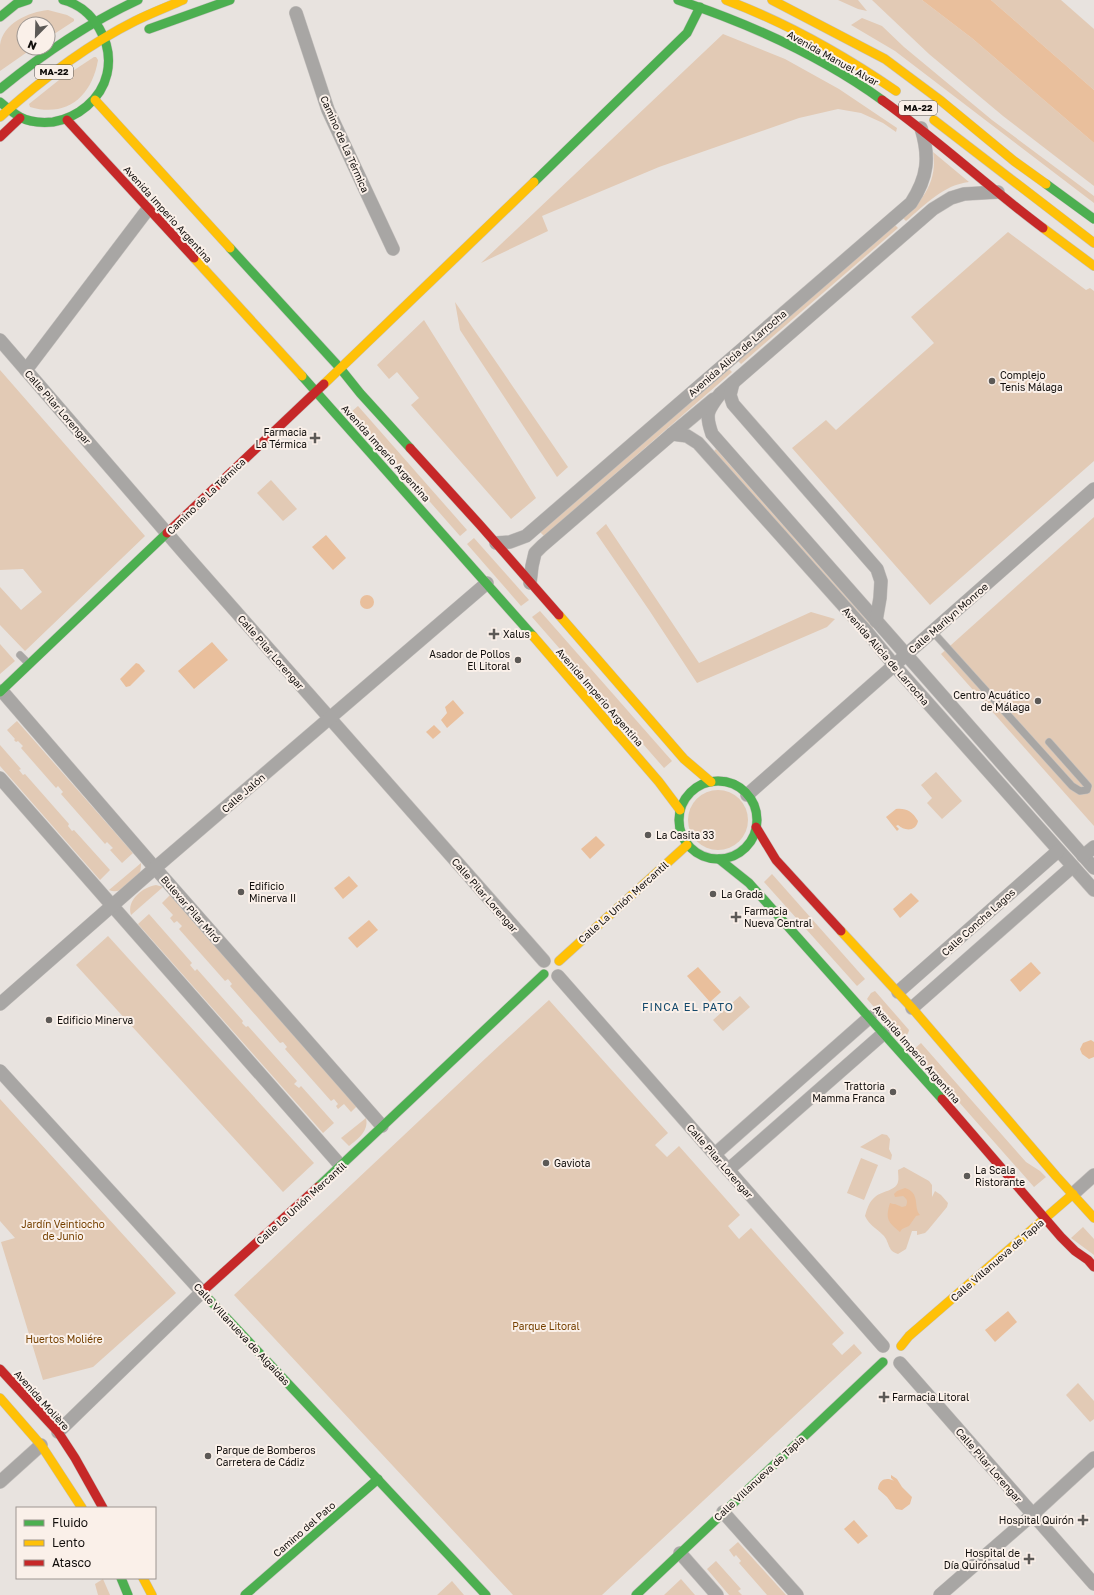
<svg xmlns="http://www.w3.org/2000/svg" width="1094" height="1595" viewBox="0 0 1094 1595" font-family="'Golos Text',sans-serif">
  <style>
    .green { fill: #e2cab5 }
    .water { fill: #e9bf9c }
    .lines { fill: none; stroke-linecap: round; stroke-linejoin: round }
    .lane-casing { stroke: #c5c1be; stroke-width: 8 }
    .street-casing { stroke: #c5c1be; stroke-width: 14 }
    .fast-casing { stroke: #c5c1be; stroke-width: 10 }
    .slow-casing { stroke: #c5c1be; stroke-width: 10 }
    .jam-casing { stroke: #c5c1be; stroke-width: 10 }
    .lane { stroke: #a8a6a4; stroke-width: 7 }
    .street { stroke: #a8a6a4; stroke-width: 13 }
    .fast { stroke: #4caf50; stroke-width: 9 }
    .slow { stroke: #ffc107; stroke-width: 9 }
    .jam { stroke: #c62828; stroke-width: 9 }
    .poi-dot { fill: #5c5956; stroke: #faf0e9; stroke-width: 1.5 }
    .labels { text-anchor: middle; stroke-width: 4; stroke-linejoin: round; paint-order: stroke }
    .shield { fill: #faf0e9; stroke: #57524e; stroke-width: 1 }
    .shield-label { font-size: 9px; font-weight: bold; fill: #110e0c }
    .street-label { font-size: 10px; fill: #110e0c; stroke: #faf0e9 }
    .poi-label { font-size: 10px; fill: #110e0c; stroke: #faf0e9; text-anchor: start }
    .park-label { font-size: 10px; fill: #754000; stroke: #faf0e9 }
    .neighbourhood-label { font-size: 11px; letter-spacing: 1px; fill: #12486b; stroke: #faf0e9 }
  </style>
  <rect width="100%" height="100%" fill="#e8e3df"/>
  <!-- green -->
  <g class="green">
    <polygon points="838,0 858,0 867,11 858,9"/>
    <polygon points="872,0 922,0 973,39 1094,143 1094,186 1003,116 929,54"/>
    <polygon points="991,0 1061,0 1094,29 1094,90"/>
    <path d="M48,10L67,15L74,19V21L48,38V24H24V48H33L0,71C0,63 0,54 0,45C3,23 29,12 48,10Z"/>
    <polygon points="862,18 882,26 904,47 992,120 1094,196 1094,203 895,51 851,25"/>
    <polygon points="723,34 785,59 839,89 897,128 896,132 883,123 861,113 838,109 799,118 659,167 542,216 548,231 481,263"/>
    <path d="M94,57H96L98,60C92,96 67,118 30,107L29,104L59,80Z"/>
    <path d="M933,152L969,182C943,185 925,205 906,221L903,218C923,201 938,180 933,152Z"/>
    <polygon points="895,225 898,228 741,364 738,361"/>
    <polygon points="1008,232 1086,290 1090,288 1094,291 1094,461 930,605 792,448 826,420 836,430 934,343 911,317"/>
    <polygon points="455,302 568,467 557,477 460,330"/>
    <polygon points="424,320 536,498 511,519 411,405 419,398 397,372 389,379 377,365"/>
    <polygon points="729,369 732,372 544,536 540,532"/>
    <polygon points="0,370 145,536 25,651 0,625 0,587 21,610 42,592 23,569 0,570"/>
    <polygon points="358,406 467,530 460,536 351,412"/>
    <polygon points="716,449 873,627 873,628 871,628 714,451"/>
    <polygon points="271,480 297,509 283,521 257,493"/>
    <polygon points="1094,517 1094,826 941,654"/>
    <polygon points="606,524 699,663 811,612 835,619 827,627 697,683 649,610 596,533"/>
    <polygon points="474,538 529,600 521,606 467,544"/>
    <polygon points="540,611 672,761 664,768 532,617"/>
    <polygon points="0,644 15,661 0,674"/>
    <polygon points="17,721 133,853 122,863 110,850 113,848 107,842 105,844 61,794 63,792 58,786 56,788 21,748 23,746 18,741 16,742 14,740 15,739 7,730"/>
    <polygon points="0,745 21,769 19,770 23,775 25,774 69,824 68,826 72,831 74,830 110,870 100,880 0,766"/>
    <polygon points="936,772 962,801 942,819 927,803 932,798 921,785"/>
    <circle cx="718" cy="820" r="30"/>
    <path d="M141,863C141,867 141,872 138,875C132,884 120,895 109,890Z"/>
    <polygon points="772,874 865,979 857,986 764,882"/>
    <path d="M156,885L163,887L131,915C126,900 143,887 156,885Z"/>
    <polygon points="170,895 357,1106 351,1112 344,1104 338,1109 336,1106 338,1104 334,1099 331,1101 285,1049 287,1047 283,1042 280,1043 230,986 232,984 228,979 225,981 179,929 182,926 177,921 174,923 170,918 173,915 162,903"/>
    <polygon points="149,914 192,963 190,965 195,971 197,969 243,1021 242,1023 246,1027 248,1026 297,1081 294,1084 299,1088 301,1086 334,1123 323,1133 138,924"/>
    <polygon points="108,936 314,1163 283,1192 76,965"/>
    <path d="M875,991L909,1030C908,1035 906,1036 900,1037L867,999L871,993Z"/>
    <polygon points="740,996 750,1007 723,1031 713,1020"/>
    <polygon points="549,1000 668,1133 655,1145 667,1157 679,1146 740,1215 728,1226 739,1239 751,1228 844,1333 832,1344 842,1355 854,1344 862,1353 602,1595 513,1595 234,1295 487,1057"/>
    <polygon points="921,1043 1026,1162 1040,1171 1046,1177 1034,1187 913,1050"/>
    <polygon points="0,1099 176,1293 93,1367 43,1380 1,1242 15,1238 0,1221"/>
    <path d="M366,1118C369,1131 358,1139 349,1146L341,1138Z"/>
    <polygon points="882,1134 887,1135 890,1139 889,1149 892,1155 891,1160 860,1147"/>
    <polygon points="861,1158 878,1165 864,1200 847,1193"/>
    <path d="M904,1167L929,1181L932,1185V1197L935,1191L941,1195L948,1203L947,1207L928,1230L925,1233L917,1235V1231H912L906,1249L898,1254C887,1251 890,1242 883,1235C876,1228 869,1225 865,1216C867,1209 869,1202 875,1197C881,1191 896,1191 898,1182C899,1179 898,1174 898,1170Z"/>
    <polygon points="1083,1227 1094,1239 1094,1255 1071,1238"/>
    <polygon points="1078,1383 1094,1401 1094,1419 1090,1422 1066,1395"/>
    <polygon points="738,1542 786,1595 767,1595 739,1563 741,1561 736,1555 734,1557 729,1550"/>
    <polygon points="716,1561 741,1589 738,1591 742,1595 729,1595 707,1569"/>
    <polygon points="103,1579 110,1595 98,1595 95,1584"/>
    <polygon points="681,1579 695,1595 664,1595"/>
    <polygon points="452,1581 464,1595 437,1595"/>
  </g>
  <!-- water -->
  <g class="water">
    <polygon points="922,0 991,0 1094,90 1094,143 973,39"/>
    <polygon points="326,535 346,558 333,570 312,547"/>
    <circle cx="367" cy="602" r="7"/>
    <polygon points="212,642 228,660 194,689 178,671"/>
    <polygon points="136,663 139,664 145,671 130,686 126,687 120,679"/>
    <polygon points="453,700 464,713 447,728 441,720 447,713 445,707"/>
    <polygon points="434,725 441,732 433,739 426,732"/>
    <path d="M896,809C906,808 912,811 918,821C916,832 904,831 898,825L896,826L899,829L897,831L886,817Z"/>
    <polygon points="596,836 605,845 590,859 581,849"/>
    <polygon points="349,876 358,886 343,899 334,888"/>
    <polygon points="911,893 919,901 900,918 893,909"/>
    <polygon points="369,920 378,930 357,948 348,938"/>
    <polygon points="1031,962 1041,973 1020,992 1010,980"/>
    <polygon points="698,967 721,992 710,1002 687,976"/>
    <polygon points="1091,1040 1094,1042 1094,1057 1089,1059 1082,1054 1080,1049 1083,1043"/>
    <path d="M905,1188C921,1193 913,1208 920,1215L916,1216L909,1226L902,1229L900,1232C888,1222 885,1219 890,1203L893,1204H895L902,1207L906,1206C908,1201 907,1199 903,1196L895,1197L894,1194L897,1191Z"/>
    <polygon points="1008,1311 1017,1322 995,1342 985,1330"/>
    <path d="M891,1475L897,1479L902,1487L912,1497L910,1504L902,1510L896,1509L887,1497L878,1489C879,1479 887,1477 894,1481L891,1478Z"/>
    <polygon points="854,1520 868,1536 858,1544 844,1529"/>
  </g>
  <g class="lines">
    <!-- lane casing -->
    <g class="lane-casing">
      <g id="lane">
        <polyline points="933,632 1072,786 1080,791 1087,790 1088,786 1049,742"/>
        <polyline points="20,655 29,664"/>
      </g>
    </g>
    <!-- street casing -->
    <g class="street-casing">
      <g id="street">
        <polyline points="296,13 328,110 393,249"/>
        <path d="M998,192L964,194L951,198L933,209L720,394C707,411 705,414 712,434L1094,868"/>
        <polyline points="0,340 185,554 544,961"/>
        <polyline points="26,370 148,209"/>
        <polyline points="733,383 730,395 733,404 877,569 881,581 880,598 876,621"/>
        <polyline points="672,434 714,399"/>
        <path d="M496,543L510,542L526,536L911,203C928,177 930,157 921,128"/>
        <polyline points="530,583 532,566 535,553 542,546 672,434 687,436 698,443 867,632 894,665 1094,890"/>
        <polyline points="2,691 155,868 382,1126"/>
        <polyline points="0,778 341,1166"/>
        <polyline points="747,795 1094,489"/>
        <polyline points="1083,856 1094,847"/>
        <polyline points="558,976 883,1346"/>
        <polyline points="898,992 1058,851"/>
        <polyline points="0,1004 155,868 487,583"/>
        <polyline points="912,1008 1072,867"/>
        <polyline points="0,1071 202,1292 58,1432"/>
        <polyline points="715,1154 870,1017"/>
        <polyline points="728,1170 884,1033"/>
        <polyline points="1073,1194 1094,1175"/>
        <polyline points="900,1363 1094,1584"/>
        <polyline points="0,1482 41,1445"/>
        <polyline points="723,1512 797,1595"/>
        <polyline points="680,1553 717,1595"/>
        <polyline points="940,1595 1032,1515 1094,1458"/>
      </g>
    </g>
    <!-- fast casing -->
    <g class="fast-casing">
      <g id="fast">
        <path d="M678,0C750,24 820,55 882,100"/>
        <polyline points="0,17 16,4 28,0"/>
        <polyline points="149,29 230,0"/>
        <path d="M0,89C43,54 88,23 138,0"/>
        <path d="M0,102C6,107 13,113 20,117C29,122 42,123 53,122C77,118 101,100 107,74C114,43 94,8 63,0"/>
        <polyline points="534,182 687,33 700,7"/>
        <polyline points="1046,184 1094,219"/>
        <polyline points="230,248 340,368 360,393 410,448"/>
        <polyline points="302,376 533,636"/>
        <polyline points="0,692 167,533"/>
        <circle cx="718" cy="820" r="39"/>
        <polyline points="719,859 749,883 942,1099"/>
        <polyline points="318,1187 544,974"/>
        <polyline points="205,1295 486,1595"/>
        <polyline points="121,1578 128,1595"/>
        <polyline points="245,1595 378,1479"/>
        <polyline points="636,1595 883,1362"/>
      </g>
    </g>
    <!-- slow casing -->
    <g class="slow-casing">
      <g id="slow">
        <path d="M726,0C787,23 842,54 896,91"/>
        <polyline points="772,0 885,59 940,100 1014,161 1046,184"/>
        <polyline points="95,100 230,248"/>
        <path d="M0,117C41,80 85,46 135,21C151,13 167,7 183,0"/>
        <polyline points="934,120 1094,243"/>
        <polyline points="1043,228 1094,266"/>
        <polyline points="194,258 302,376"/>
        <polyline points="324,384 534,182"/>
        <polyline points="559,615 684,759 711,782"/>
        <polyline points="533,636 659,782 680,810"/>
        <polyline points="841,931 912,1008 1056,1176 1094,1218"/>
        <polyline points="559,961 687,845"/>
        <polyline points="901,1346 909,1336 1073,1194"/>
        <polyline points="0,1398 41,1445 82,1508"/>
        <polyline points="143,1578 152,1595"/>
      </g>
    </g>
    <!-- jam casing -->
    <g class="jam-casing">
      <g id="jam">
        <path d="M882,100C938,140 988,187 1043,228"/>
        <polyline points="67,120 194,258"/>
        <polyline points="0,137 20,118"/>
        <polyline points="410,448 480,525 559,615"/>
        <polyline points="167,533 324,384"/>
        <polyline points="756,827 776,860 841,931"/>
        <polyline points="942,1099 1061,1237 1075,1251 1088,1260 1094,1267"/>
        <polyline points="205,1295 202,1292 318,1187"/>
        <polyline points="0,1369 58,1432 75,1458 103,1508"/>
      </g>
    </g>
    <!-- lane -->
    <use href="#lane" class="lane"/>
    <!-- street -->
    <use href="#street" class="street"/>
    <!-- fast -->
    <use href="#fast" class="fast"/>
    <!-- slow -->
    <use href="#slow" class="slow"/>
    <!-- jam -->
    <use href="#jam" class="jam"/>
  </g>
  <!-- markers -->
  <g class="poi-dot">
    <circle cx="992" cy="381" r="4"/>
    <path d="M313 432h4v4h4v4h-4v4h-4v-4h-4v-4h4z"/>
    <path d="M492 628h4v4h4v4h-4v4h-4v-4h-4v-4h4z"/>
    <circle cx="518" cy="660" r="4"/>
    <circle cx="1038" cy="701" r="4"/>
    <circle cx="648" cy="835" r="4"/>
    <circle cx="241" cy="892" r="4"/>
    <circle cx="713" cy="894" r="4"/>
    <path d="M734 911h4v4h4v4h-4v4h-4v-4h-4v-4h4z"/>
    <circle cx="49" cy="1020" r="4"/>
    <circle cx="893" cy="1092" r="4"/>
    <circle cx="546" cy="1163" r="4"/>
    <circle cx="967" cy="1176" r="4"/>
    <path d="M882 1391h4v4h4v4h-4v4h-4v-4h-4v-4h4z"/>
    <circle cx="208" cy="1456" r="4"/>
    <path d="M1081 1514h4v4h4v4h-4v4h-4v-4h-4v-4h4z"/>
    <path d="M1027 1553h4v4h4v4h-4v4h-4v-4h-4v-4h4z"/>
  </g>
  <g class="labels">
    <!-- shield labels -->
    <g class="shield">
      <rect x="35" y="65" width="38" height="14" rx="3"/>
      <rect x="899" y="101" width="38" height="14" rx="3"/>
    </g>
    <g class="shield-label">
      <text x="54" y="75">MA-22</text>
      <text x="918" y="111">MA-22</text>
    </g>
    <!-- street labels -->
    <g class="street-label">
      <text transform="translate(833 58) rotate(29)" y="4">Avenida Manuel Alvar</text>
      <text transform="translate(345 144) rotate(66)" y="4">Camino de La Térmica</text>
      <text transform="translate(168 214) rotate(48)" y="4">Avenida Imperio Argentina</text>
      <text transform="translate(737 353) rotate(-41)" y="4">Avenida Alicia de Larrocha</text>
      <text transform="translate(58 407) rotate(49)" y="4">Calle Pilar Lorengar</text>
      <text transform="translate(386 453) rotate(48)" y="4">Avenida Imperio Argentina</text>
      <text transform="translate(206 496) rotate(-44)" y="4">Camino de La Térmica</text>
      <text transform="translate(948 618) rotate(-41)" y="4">Calle Marilyn Monroe</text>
      <text transform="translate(271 652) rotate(49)" y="4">Calle Pilar Lorengar</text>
      <text transform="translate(886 656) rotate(49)" y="4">Avenida Alicia de Larrocha</text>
      <text transform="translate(600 697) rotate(49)" y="4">Avenida Imperio Argentina</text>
      <text transform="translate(243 793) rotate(-41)" y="4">Calle Jalón</text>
      <text transform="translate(485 895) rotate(49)" y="4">Calle Pilar Lorengar</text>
      <text transform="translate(623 902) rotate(-42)" y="4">Calle La Unión Mercantil</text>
      <text transform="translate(191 909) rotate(49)" y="4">Bulevar Pilar Miró</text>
      <text transform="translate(978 922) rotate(-42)" y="4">Calle Concha Lagos</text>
      <text transform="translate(917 1054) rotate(49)" y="4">Avenida Imperio Argentina</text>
      <text transform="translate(720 1161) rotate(49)" y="4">Calle Pilar Lorengar</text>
      <text transform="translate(301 1203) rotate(-42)" y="4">Calle La Unión Mercantil</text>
      <text transform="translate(997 1260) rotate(-41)" y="4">Calle Villanueva de Tapia</text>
      <text transform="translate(242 1334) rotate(47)" y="4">Calle Villanueva de Algaidas</text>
      <text transform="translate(42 1400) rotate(48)" y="4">Avenida Molière</text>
      <text transform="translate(989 1465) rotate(49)" y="4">Calle Pilar Lorengar</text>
      <text transform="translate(759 1478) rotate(-43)" y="4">Calle Villanueva de Tapia</text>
      <text transform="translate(304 1529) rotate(-41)" y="4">Camino del Pato</text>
    </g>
    <!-- poi labels -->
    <g class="poi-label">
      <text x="1000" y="379">Complejo<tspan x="1000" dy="12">Tenis Málaga</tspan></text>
      <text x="307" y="436" text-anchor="end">Farmacia<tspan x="307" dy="12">La Térmica</tspan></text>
      <text x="503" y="638">Xalus</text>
      <text x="510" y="658" text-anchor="end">Asador de Pollos<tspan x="510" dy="12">El Litoral</tspan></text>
      <text x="1030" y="699" text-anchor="end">Centro Acuático<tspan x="1030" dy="12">de Málaga</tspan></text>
      <text x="656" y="839">La Casita 33</text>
      <text x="249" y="890">Edificio<tspan x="249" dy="12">Minerva II</tspan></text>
      <text x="721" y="898">La Grada</text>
      <text x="744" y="915">Farmacia<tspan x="744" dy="12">Nueva Central</tspan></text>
      <text x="57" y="1024">Edificio Minerva</text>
      <text x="885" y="1090" text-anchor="end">Trattoria<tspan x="885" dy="12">Mamma Franca</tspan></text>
      <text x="554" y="1167">Gaviota</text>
      <text x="975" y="1174">La Scala<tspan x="975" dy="12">Ristorante</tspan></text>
      <text x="892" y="1401">Farmacia Litoral</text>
      <text x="216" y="1454">Parque de Bomberos<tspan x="216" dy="12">Carretera de Cádiz</tspan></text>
      <text x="1074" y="1524" text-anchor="end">Hospital Quirón</text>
      <text x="1020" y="1557" text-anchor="end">Hospital de<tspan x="1020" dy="12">Día Quirónsalud</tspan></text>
    </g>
    <!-- park labels -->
    <g class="park-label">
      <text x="63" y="1228">Jardín Veintiocho<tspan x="63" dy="12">de Junio</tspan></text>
      <text x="546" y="1330">Parque Litoral</text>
      <text x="64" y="1343">Huertos Moliére</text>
    </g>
    <!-- neighbourhood labels -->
    <g class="neighbourhood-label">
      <text x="688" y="1011">FINCA EL PATO</text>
    </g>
  </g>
  <!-- legend -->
  <rect x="16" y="1507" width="140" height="72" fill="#faf0e9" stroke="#9d9691"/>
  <rect x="24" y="1520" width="20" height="6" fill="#4caf50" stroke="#9d9691"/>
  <text x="52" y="1527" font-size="12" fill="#110e0c">Fluido</text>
  <rect x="24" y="1540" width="20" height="6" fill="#ffc107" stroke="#9d9691"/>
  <text x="52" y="1547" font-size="12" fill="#110e0c">Lento</text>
  <rect x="24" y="1560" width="20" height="6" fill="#c62828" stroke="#9d9691"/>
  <text x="52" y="1567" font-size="12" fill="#110e0c">Atasco</text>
  <!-- north arrow -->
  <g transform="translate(36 36) rotate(203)"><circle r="19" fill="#faf0e9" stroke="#9d9691"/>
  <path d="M0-3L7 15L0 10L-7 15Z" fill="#5c5956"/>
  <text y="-6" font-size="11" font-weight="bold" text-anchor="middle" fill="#110e0c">N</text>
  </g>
</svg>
